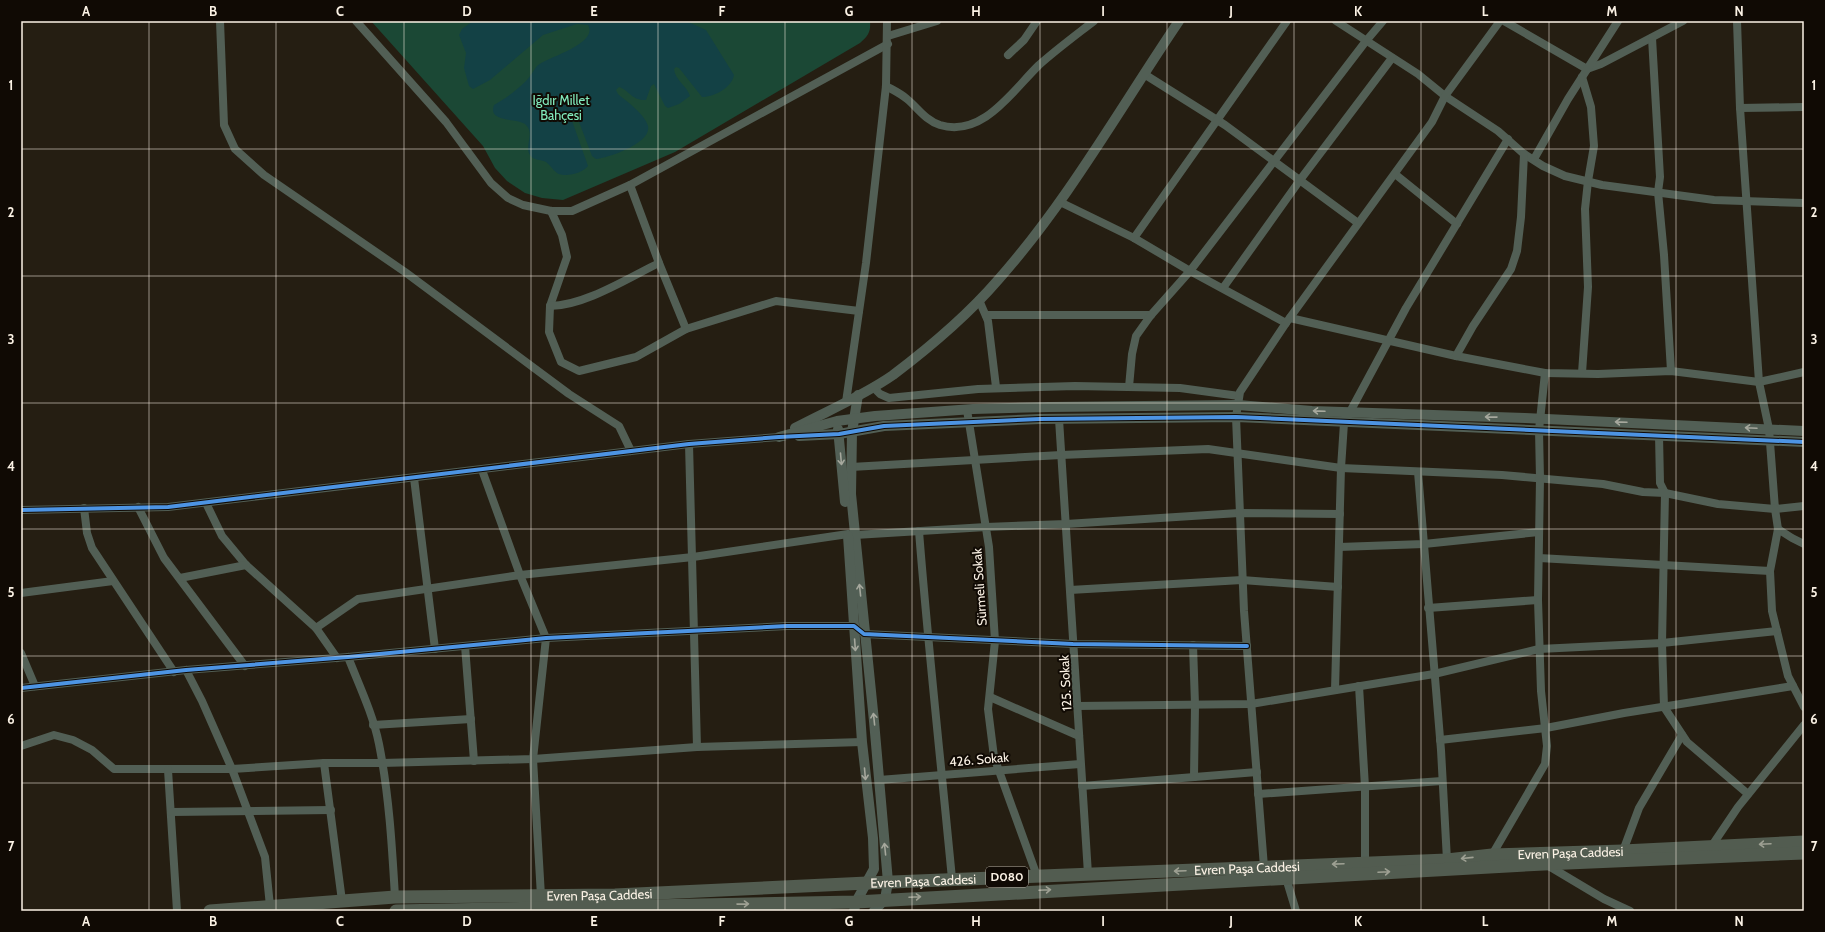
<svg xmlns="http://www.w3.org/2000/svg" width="1825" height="932" viewBox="0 0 1825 932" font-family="Cabin,sans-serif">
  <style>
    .green { fill: #1b4835 }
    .water { fill: #134145 }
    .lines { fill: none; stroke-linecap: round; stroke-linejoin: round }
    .minor { stroke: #525f55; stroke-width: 8 }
    .tertiary { stroke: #525f55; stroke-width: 10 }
    .trunk { stroke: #525c50; stroke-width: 13 }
    .cycleway-casing { stroke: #100a04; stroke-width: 6 }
    .cycleway { stroke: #4d94e3; stroke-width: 4 }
    .oneway { stroke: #a6a89d }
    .oneway2 { stroke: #9ea093 }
    .grid { fill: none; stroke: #fbf2e5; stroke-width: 1; stroke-opacity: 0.55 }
    .labels { text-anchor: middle; stroke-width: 4; stroke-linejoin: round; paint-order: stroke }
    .shield { fill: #100a04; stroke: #b4aca2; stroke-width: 1 }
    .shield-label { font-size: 12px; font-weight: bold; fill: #fbf2e5 }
    .park-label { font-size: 13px; fill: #82ebbd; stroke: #100a04 }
    .street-label { font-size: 13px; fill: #fbf2e5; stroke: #100a04 }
    .neatline { fill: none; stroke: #fbf2e5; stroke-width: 1.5 }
    .grid-label { font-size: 13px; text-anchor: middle; font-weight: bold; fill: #fbf2e5 }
  </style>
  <rect width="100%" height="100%" fill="#251e12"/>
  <!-- green -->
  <path class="green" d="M371,21H870C871,32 868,36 860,43L675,152L563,200L542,198L525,193L507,181L495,168L483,146Z"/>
  <!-- water -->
  <path class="water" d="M473,21H686L706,30L734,75C732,87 715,97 702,97L679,68L676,67L674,69C675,80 687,86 690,96L679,104L668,108L665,106L654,84L651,86L646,100C632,101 629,90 619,87L616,90L618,94C626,101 645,114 648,126C652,143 608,158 596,159L592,156L576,114L575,112H571L570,115L588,166C583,173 565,178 557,173C553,170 550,165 546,162C540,159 534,161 530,155C524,146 535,134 526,125C519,117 487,124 494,105C506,98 516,91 526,81C530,77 533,71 537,66C547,57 599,44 588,25L577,24L543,35L490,80L473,89L469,86L464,68L466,53L459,35L462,29Z"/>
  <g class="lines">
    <!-- minor -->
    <g class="minor">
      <polyline points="220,21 224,125 235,149 264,175 405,272 569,394 619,426 631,451"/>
      <polyline points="356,21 446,122 491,183 508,198 523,205 551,211 572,211 630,185 888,44"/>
      <polyline points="1336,21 1418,74 1445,96 1498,131 1524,154 1543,166 1565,176 1602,185 1714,200 1804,203"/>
      <polyline points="1504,21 1587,69 1601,64 1683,21"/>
      <polyline points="1737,21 1740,108 1759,382 1769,429 1775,509 1804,506"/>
      <polyline points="888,36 937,21"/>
      <polyline points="1652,38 1660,177 1658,192 1664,255 1671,371"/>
      <polyline points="1008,55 1024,40 1037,21"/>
      <polyline points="1144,74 1225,125 1358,223"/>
      <polyline points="1582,77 1591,107 1594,146 1588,181 1585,209 1588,287 1582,373"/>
      <path d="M886,86C893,90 900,93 907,99C918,108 925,120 940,125C983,138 1013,90 1039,65C1057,49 1076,35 1094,21"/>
      <polyline points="1740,108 1804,107"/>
      <polyline points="1534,159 1568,99 1618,21"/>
      <polyline points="1395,174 1457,224"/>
      <polyline points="630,185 659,263 686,329"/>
      <polyline points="1060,202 1134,238 1190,271 1286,323"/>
      <polyline points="551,211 562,235 567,257 550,306 549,332 561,362 579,371 636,357 686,329 776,301 859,311"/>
      <polyline points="1134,238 1287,21"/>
      <polyline points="1223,288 1300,180 1392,58"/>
      <polyline points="979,300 988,321 996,387"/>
      <path d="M550,306C584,306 628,278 659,263"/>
      <polyline points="986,315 1151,315"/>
      <polyline points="1290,318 1456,356 1545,373 1598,374 1671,371 1759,382 1804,372"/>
      <polyline points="1456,356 1473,326 1511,269 1517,251 1521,217 1524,154"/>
      <polyline points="873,387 880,394 889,398 978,389 1075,386 1180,388 1239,396"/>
      <polyline points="1129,387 1132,354 1136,336 1151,315 1190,271 1366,41 1383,21"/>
      <polyline points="846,402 866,263 886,86 887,21"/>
      <polyline points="967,410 989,547 995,641 988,709 994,757 1037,876"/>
      <polyline points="1059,419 1088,874"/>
      <polyline points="1659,435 1660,483 1665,493 1662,643 1664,707 1687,742 1748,794"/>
      <polyline points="689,444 697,747"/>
      <polyline points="851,467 1061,455 1208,449 1341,468 1502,475 1603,484 1643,492 1665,493 1718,504 1775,509 1778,529 1792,538 1804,544"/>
      <polyline points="482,470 520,575 546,638 533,759 541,896"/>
      <polyline points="1418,472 1441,750 1447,860"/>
      <polyline points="414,478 435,649"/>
      <polyline points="206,503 222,536 246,565 316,628 337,658"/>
      <polyline points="138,507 164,558 245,666"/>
      <polyline points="84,508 87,533 92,548 174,672"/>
      <polyline points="21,510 168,507 689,444 779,437"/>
      <polyline points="1778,529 1770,571 1772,611 1788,676 1804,707"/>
      <path d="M919,531C928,647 941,763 952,879"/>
      <polyline points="855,535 986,527 1066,524 1239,513 1340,514"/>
      <polyline points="1339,547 1424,544 1539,532"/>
      <polyline points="1539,558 1770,571"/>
      <polyline points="180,578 246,565"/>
      <polyline points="1070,590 1242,580 1338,587"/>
      <polyline points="21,593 113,581"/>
      <polyline points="1428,608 1538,600"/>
      <polyline points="316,628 358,599 520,575 693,557 848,534"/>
      <polyline points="1193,645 1195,705 1194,777"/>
      <polyline points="465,646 474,761"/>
      <polyline points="21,653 35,686"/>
      <path d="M348,657C359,685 373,714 379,744C389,794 392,846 395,897"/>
      <polyline points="186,670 202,701 232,769 265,857 270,906"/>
      <polyline points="1359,686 1365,787 1365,863"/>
      <polyline points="21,688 186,670 348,657 546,638 787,626 854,626 864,634 1073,644 1247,646"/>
      <polyline points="1335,690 1341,468 1344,423 1406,308 1508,139"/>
      <polyline points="990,697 1079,736"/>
      <polyline points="1077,706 1251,704 1434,674 1539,649 1662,643 1777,631"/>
      <polyline points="373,725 471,719"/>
      <polyline points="1440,740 1546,728 1624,713 1793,686"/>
      <polyline points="21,746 54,735 73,740 92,750 114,769 232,769 324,763 382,763 533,759 697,747 862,742"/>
      <polyline points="324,763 342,901"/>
      <polyline points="168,770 177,911"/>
      <polyline points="879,780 1080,764"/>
      <polyline points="1082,786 1257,772"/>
      <polyline points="1258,794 1442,781"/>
      <polyline points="171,812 331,810"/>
      <polyline points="1711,847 1738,807 1804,725"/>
      <polyline points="1623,851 1639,808 1682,735"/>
      <polyline points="1492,855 1545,764 1547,746 1541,691 1538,600 1540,479 1539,430 1545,373"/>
      <polyline points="1547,865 1604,899 1630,911"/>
      <polyline points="1264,867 1244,611 1236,417 1240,392 1286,323 1432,122 1445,96 1500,21"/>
      <polyline points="1286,878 1296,911"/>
    </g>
    <!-- tertiary -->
    <g class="tertiary">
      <polyline points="858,395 852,432 851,494 874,721 888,882 885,899 874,911"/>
      <path d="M795,428C827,411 863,396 893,375C930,347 967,316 998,280C1068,201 1120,108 1179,21"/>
      <polyline points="838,429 845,502"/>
      <polyline points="799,436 839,434 884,426 1040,419 1236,417 1804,442"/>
      <polyline points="779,437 837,421 875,416 973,409 1049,407 1238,405 1312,411 1525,418 1804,431"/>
      <polyline points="848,536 862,742 873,838 874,869 856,902 854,911"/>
    </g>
    <!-- trunk -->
    <g class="trunk">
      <path id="s1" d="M210,911L395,897L615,895L867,883L1447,860L1492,855L1623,851L1804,842"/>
      <polyline points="396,911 856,902 1544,864 1804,853"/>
    </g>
    <!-- cycleway casing -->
    <g class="cycleway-casing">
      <g id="cycleway">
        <polyline points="21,510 168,507 689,444 779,437 839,434 884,426 1040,419 1236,417 1804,442"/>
        <polyline points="21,688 186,670 348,657 546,638 787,626 854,626 864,634 1073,644 1247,646"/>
      </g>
    </g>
    <!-- cycleway -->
    <use href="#cycleway" class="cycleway"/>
  </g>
  <!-- one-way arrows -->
  <defs><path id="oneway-shaft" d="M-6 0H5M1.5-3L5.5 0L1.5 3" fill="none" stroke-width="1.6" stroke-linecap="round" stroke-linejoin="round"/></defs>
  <g class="oneway">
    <use href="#oneway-shaft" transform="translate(1319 411) rotate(-178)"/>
    <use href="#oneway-shaft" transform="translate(1491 417) rotate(-179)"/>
    <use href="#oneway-shaft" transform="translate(1621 422) rotate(-178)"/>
    <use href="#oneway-shaft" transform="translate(1751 428) rotate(-177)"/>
    <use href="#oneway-shaft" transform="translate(841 459) rotate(85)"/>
    <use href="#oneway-shaft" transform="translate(860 590) rotate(-96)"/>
    <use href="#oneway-shaft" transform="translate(855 645) rotate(86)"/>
    <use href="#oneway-shaft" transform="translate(874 719) rotate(-96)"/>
    <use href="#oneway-shaft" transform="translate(865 774) rotate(85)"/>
    <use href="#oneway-shaft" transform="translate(885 849) rotate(-96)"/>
  </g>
  <g class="oneway2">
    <use href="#oneway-shaft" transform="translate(1765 844) rotate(177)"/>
    <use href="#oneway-shaft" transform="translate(1467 858) rotate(174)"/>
    <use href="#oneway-shaft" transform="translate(1338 864) rotate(178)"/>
    <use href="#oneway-shaft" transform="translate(1180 871) rotate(178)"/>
    <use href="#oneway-shaft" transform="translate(1384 872) rotate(-3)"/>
    <use href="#oneway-shaft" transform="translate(1045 890) rotate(-3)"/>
    <use href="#oneway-shaft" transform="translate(915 897) rotate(-3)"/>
    <use href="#oneway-shaft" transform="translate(743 904) rotate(-1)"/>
  </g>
  <!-- grid -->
  <path class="grid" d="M149,21V911M276,21V911M404,21V911M531,21V911M658,21V911M785,21V911M912,21V911M1040,21V911M1167,21V911M1294,21V911M1421,21V911M1549,21V911M1676,21V911M21,149H1804M21,276H1804M21,403H1804M21,529H1804M21,656H1804M21,783H1804"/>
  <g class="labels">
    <!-- shield labels -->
    <rect class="shield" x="986" y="867" width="42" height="20" rx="3"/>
    <g class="shield-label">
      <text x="1007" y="881">D080</text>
    </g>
    <!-- park labels -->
    <g class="park-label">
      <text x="561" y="105">Iğdır Millet<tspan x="561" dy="15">Bahçesi</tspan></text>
    </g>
    <!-- street labels -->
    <g class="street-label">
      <text transform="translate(979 587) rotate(-94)" y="5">Sürmeli Sokak</text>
      <text transform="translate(1065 683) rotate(-93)" y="5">125. Sokak</text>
      <text transform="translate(979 759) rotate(-5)" y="5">426. Sokak</text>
      <text dy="5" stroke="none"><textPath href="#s1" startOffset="1362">Evren Paşa Caddesi</textPath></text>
      <text dy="5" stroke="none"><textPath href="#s1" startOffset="1038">Evren Paşa Caddesi</textPath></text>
      <text dy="5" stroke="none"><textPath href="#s1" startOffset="714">Evren Paşa Caddesi</textPath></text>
      <text dy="5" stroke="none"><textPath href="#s1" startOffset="390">Evren Paşa Caddesi</textPath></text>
    </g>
  </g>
  <!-- border -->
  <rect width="1825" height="932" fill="none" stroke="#100a04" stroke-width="44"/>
  <rect x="22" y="22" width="1781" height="888" class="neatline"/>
  <g class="grid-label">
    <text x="86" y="16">A</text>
    <text x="213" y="16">B</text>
    <text x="340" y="16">C</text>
    <text x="467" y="16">D</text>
    <text x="594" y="16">E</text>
    <text x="722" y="16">F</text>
    <text x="849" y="16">G</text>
    <text x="976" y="16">H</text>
    <text x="1103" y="16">I</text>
    <text x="1231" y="16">J</text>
    <text x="1358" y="16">K</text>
    <text x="1485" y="16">L</text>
    <text x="1612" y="16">M</text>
    <text x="1739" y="16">N</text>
    <text x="11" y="90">1</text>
    <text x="1814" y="90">1</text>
    <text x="11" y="217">2</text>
    <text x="1814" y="217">2</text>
    <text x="11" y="344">3</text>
    <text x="1814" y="344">3</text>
    <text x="11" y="471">4</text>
    <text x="1814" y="471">4</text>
    <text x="11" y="597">5</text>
    <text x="1814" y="597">5</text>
    <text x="11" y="724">6</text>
    <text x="1814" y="724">6</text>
    <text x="11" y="851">7</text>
    <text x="1814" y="851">7</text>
    <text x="86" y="926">A</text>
    <text x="213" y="926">B</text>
    <text x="340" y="926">C</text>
    <text x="467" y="926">D</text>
    <text x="594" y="926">E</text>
    <text x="722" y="926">F</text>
    <text x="849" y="926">G</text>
    <text x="976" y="926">H</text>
    <text x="1103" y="926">I</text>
    <text x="1231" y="926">J</text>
    <text x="1358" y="926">K</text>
    <text x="1485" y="926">L</text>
    <text x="1612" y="926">M</text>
    <text x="1739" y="926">N</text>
  </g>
</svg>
